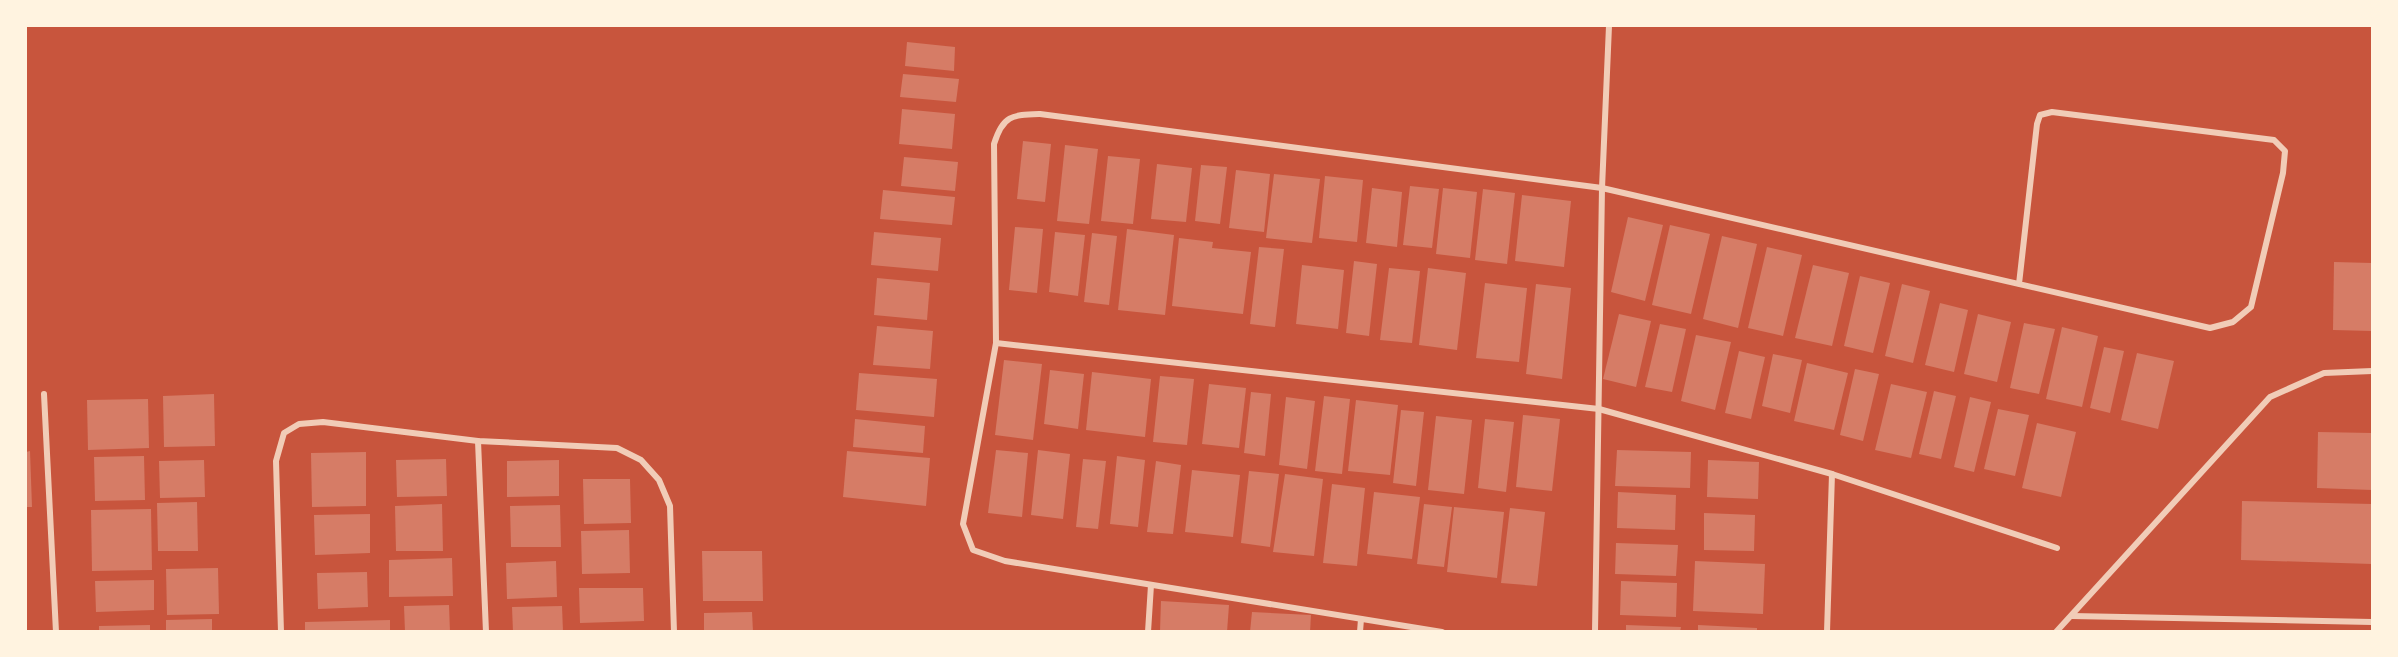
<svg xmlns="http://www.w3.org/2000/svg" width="2398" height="657" viewBox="0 0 2398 657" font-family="'Fira Sans',sans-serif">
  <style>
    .building { fill: #d67c66 }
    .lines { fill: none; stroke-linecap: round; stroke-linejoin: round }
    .minor { stroke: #f1ccb7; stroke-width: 6 }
  </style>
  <rect width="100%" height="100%" fill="#c8553d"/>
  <!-- building -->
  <g class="building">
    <polygon points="907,42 955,47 954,71 905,66"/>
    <polygon points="903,74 959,79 956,102 900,97"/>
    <polygon points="902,109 955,114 952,149 899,144"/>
    <polygon points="1023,141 1051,144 1045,202 1017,199"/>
    <polygon points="1065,145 1098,149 1089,224 1057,221"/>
    <polygon points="1108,156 1140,159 1133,224 1101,221"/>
    <polygon points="904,157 958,162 955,191 901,186"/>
    <polygon points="1157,164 1192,168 1186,222 1151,219"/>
    <polygon points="1201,165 1227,167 1220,224 1195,221"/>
    <polygon points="1236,170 1270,174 1264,232 1229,228"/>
    <polygon points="1274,174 1320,179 1312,243 1266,238"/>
    <polygon points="1325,176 1363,180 1357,242 1319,238"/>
    <polygon points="1410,186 1439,189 1432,248 1403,245"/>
    <polygon points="1372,188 1402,192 1397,247 1366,243"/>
    <polygon points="1443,188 1477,192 1470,258 1436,254"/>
    <polygon points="1483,189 1515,193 1507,264 1475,260"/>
    <polygon points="883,190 955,197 952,225 880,219"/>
    <polygon points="1522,195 1571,201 1564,267 1515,261"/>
    <polygon points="1628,217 1663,225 1645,301 1611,292"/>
    <polygon points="1670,225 1710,234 1691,314 1652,305"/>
    <polygon points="1015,227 1043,229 1037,293 1009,290"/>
    <polygon points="1127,229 1174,235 1165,315 1118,310"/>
    <polygon points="874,232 941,238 938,271 871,265"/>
    <polygon points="1055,232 1085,235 1078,296 1049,292"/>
    <polygon points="1092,233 1117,236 1109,305 1084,302"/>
    <polygon points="1722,236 1757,244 1738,328 1703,319"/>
    <polygon points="1179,238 1213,242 1212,248 1251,252 1243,314 1172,306"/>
    <polygon points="1259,247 1284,249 1275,327 1250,324"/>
    <polygon points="1767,247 1802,255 1783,336 1748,328"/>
    <polygon points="1354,261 1377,264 1369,336 1346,333"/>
    <polygon points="2334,262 2372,263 2372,331 2333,330"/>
    <polygon points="1302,265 1344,270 1338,329 1296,324"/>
    <polygon points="1813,265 1849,273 1832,346 1795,338"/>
    <polygon points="1389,268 1420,271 1412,343 1380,340"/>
    <polygon points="1428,268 1466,273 1457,350 1419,345"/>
    <polygon points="1860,276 1890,283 1873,353 1844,346"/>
    <polygon points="877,278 930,283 927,320 874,315"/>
    <polygon points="1485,283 1527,288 1519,362 1476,358"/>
    <polygon points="1536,284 1571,288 1562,379 1526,374"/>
    <polygon points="1902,284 1930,291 1913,363 1885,356"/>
    <polygon points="1940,303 1968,310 1954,372 1925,365"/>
    <polygon points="1619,314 1651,321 1636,387 1603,379"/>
    <polygon points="1978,314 2011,322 1997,382 1964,374"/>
    <polygon points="2024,323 2055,329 2039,394 2010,388"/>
    <polygon points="1660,324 1686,329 1672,392 1645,387"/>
    <polygon points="877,326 933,331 930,369 873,365"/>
    <polygon points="2062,327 2098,336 2082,407 2046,399"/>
    <polygon points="1696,335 1731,342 1715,410 1681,401"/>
    <polygon points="2104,347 2124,351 2110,413 2090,408"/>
    <polygon points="1739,351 1765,357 1751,419 1725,413"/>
    <polygon points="2137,353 2174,361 2158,429 2121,420"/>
    <polygon points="1773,354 1802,360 1790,413 1762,406"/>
    <polygon points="1004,360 1042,364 1033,440 995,435"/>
    <polygon points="1807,363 1848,373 1834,430 1794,421"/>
    <polygon points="1855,369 1879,374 1863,441 1840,435"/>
    <polygon points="1050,370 1084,374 1078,429 1044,424"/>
    <polygon points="1092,372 1151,379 1145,437 1086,430"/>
    <polygon points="859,373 937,379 934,417 856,410"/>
    <polygon points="1160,376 1194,379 1187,445 1153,442"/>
    <polygon points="1209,384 1246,388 1239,448 1202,444"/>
    <polygon points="1891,384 1927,392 1911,458 1875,450"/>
    <polygon points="1934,391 1956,396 1941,459 1919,454"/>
    <polygon points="1251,392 1271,394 1265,456 1244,453"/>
    <polygon points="214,394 215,446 164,447 163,396"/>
    <polygon points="1324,396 1350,399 1342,474 1315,471"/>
    <polygon points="1286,397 1315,401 1307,469 1279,465"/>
    <polygon points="1970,397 1991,402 1974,472 1954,467"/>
    <polygon points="148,399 149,448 88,450 87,400"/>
    <polygon points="1356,400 1398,405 1390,475 1348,471"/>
    <polygon points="1998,409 2029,415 2015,476 1984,469"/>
    <polygon points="1401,410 1424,412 1416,486 1393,483"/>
    <polygon points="1523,415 1560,419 1552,491 1516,487"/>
    <polygon points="1436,416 1472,420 1464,494 1428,490"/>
    <polygon points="855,419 925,426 923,453 853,447"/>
    <polygon points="1485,419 1514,422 1506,492 1478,488"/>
    <polygon points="2037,423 2076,432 2061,497 2022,488"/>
    <polygon points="2318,432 2372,433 2372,490 2317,488"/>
    <polygon points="996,450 1028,453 1022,517 988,513"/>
    <polygon points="1038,450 1070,454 1063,519 1031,515"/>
    <polygon points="1617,450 1691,452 1690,488 1615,486"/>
    <polygon points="30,451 32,507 26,507 26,452"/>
    <polygon points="847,451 930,458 926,506 843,497"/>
    <polygon points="366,452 366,506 312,507 311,453"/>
    <polygon points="144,456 145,500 95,501 94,457"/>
    <polygon points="1117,456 1145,460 1138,527 1110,524"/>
    <polygon points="446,459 447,496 397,497 396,460"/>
    <polygon points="1083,459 1106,461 1098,529 1076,527"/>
    <polygon points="204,460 205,497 160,498 159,461"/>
    <polygon points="559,460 559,496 507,497 507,461"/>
    <polygon points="1708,460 1759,462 1758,499 1707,497"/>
    <polygon points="1156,461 1181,465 1173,534 1147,532"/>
    <polygon points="1192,470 1240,475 1233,537 1185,532"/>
    <polygon points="1249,471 1279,474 1270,547 1241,543"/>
    <polygon points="1285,474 1323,479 1314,556 1273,552"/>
    <polygon points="583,479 630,479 631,523 584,524"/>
    <polygon points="1332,484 1365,488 1357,566 1323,563"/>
    <polygon points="1374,492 1420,497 1412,559 1367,554"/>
    <polygon points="1618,492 1676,495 1675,530 1617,528"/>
    <polygon points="2242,501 2372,504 2372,564 2241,560"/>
    <polygon points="197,502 198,551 158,551 157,503"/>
    <polygon points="442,504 443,551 396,551 395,506"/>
    <polygon points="1424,504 1452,507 1444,567 1417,564"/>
    <polygon points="560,505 561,547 511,547 510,506"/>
    <polygon points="1454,507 1504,512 1497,578 1447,572"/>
    <polygon points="1510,508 1545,512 1537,586 1501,583"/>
    <polygon points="151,509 152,570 92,571 91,510"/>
    <polygon points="1704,513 1755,515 1754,551 1704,550"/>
    <polygon points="370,514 370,553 315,555 314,515"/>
    <polygon points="629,530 630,573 582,574 581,531"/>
    <polygon points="1616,543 1678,545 1676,576 1615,574"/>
    <polygon points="702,551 762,551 763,601 703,601"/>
    <polygon points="452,558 453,596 389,597 389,560"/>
    <polygon points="556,561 557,597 507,599 506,563"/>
    <polygon points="1695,561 1765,564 1763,614 1693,611"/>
    <polygon points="218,568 219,614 167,615 166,569"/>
    <polygon points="367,572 368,607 318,609 317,573"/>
    <polygon points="154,580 154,610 96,612 95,581"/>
    <polygon points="1621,581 1677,583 1676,617 1620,615"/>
    <polygon points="579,588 643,588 644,621 580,623"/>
    <polygon points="1161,601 1229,605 1227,632 1160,631"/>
    <polygon points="449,605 450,632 405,632 404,606"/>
    <polygon points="562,606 563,632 513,632 512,607"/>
    <polygon points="752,612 753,632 704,632 704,613"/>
    <polygon points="1252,612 1311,615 1310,632 1250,632"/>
    <polygon points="212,619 212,632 166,632 166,620"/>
    <polygon points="390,620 390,632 305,632 305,622"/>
    <polygon points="150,625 150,632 99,632 99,626"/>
    <polygon points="1626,625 1681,627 1680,632 1626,632"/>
    <polygon points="1698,625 1757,628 1757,632 1698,632"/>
  </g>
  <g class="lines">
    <!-- minor -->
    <g class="minor">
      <polyline points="996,343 1599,409 1832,474 2057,548"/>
      <polyline points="44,394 56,632"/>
      <polyline points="478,441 486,632"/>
      <polyline points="2072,616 2372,622"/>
      <polyline points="281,632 276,461 284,433 299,424 323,422 478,441 617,448 641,460 659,480 670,506 674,632"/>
      <polyline points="1148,632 1151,585"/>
      <polyline points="1360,632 1361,619"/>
      <path d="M1442,632L1005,561L973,550L963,524L996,343L994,144C1003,115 1012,115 1040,114L1602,188L2210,328L2233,322L2251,307L2283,173L2285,151L2274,140L2052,112L2040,115L2037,124L2019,284"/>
      <polyline points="1595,632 1602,188 1609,26"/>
      <polyline points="1827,632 1832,474"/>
      <polyline points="2056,632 2270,397 2324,373 2372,371"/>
    </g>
  </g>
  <!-- border -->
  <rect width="2398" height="657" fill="none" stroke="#fff3e0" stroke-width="54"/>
</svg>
